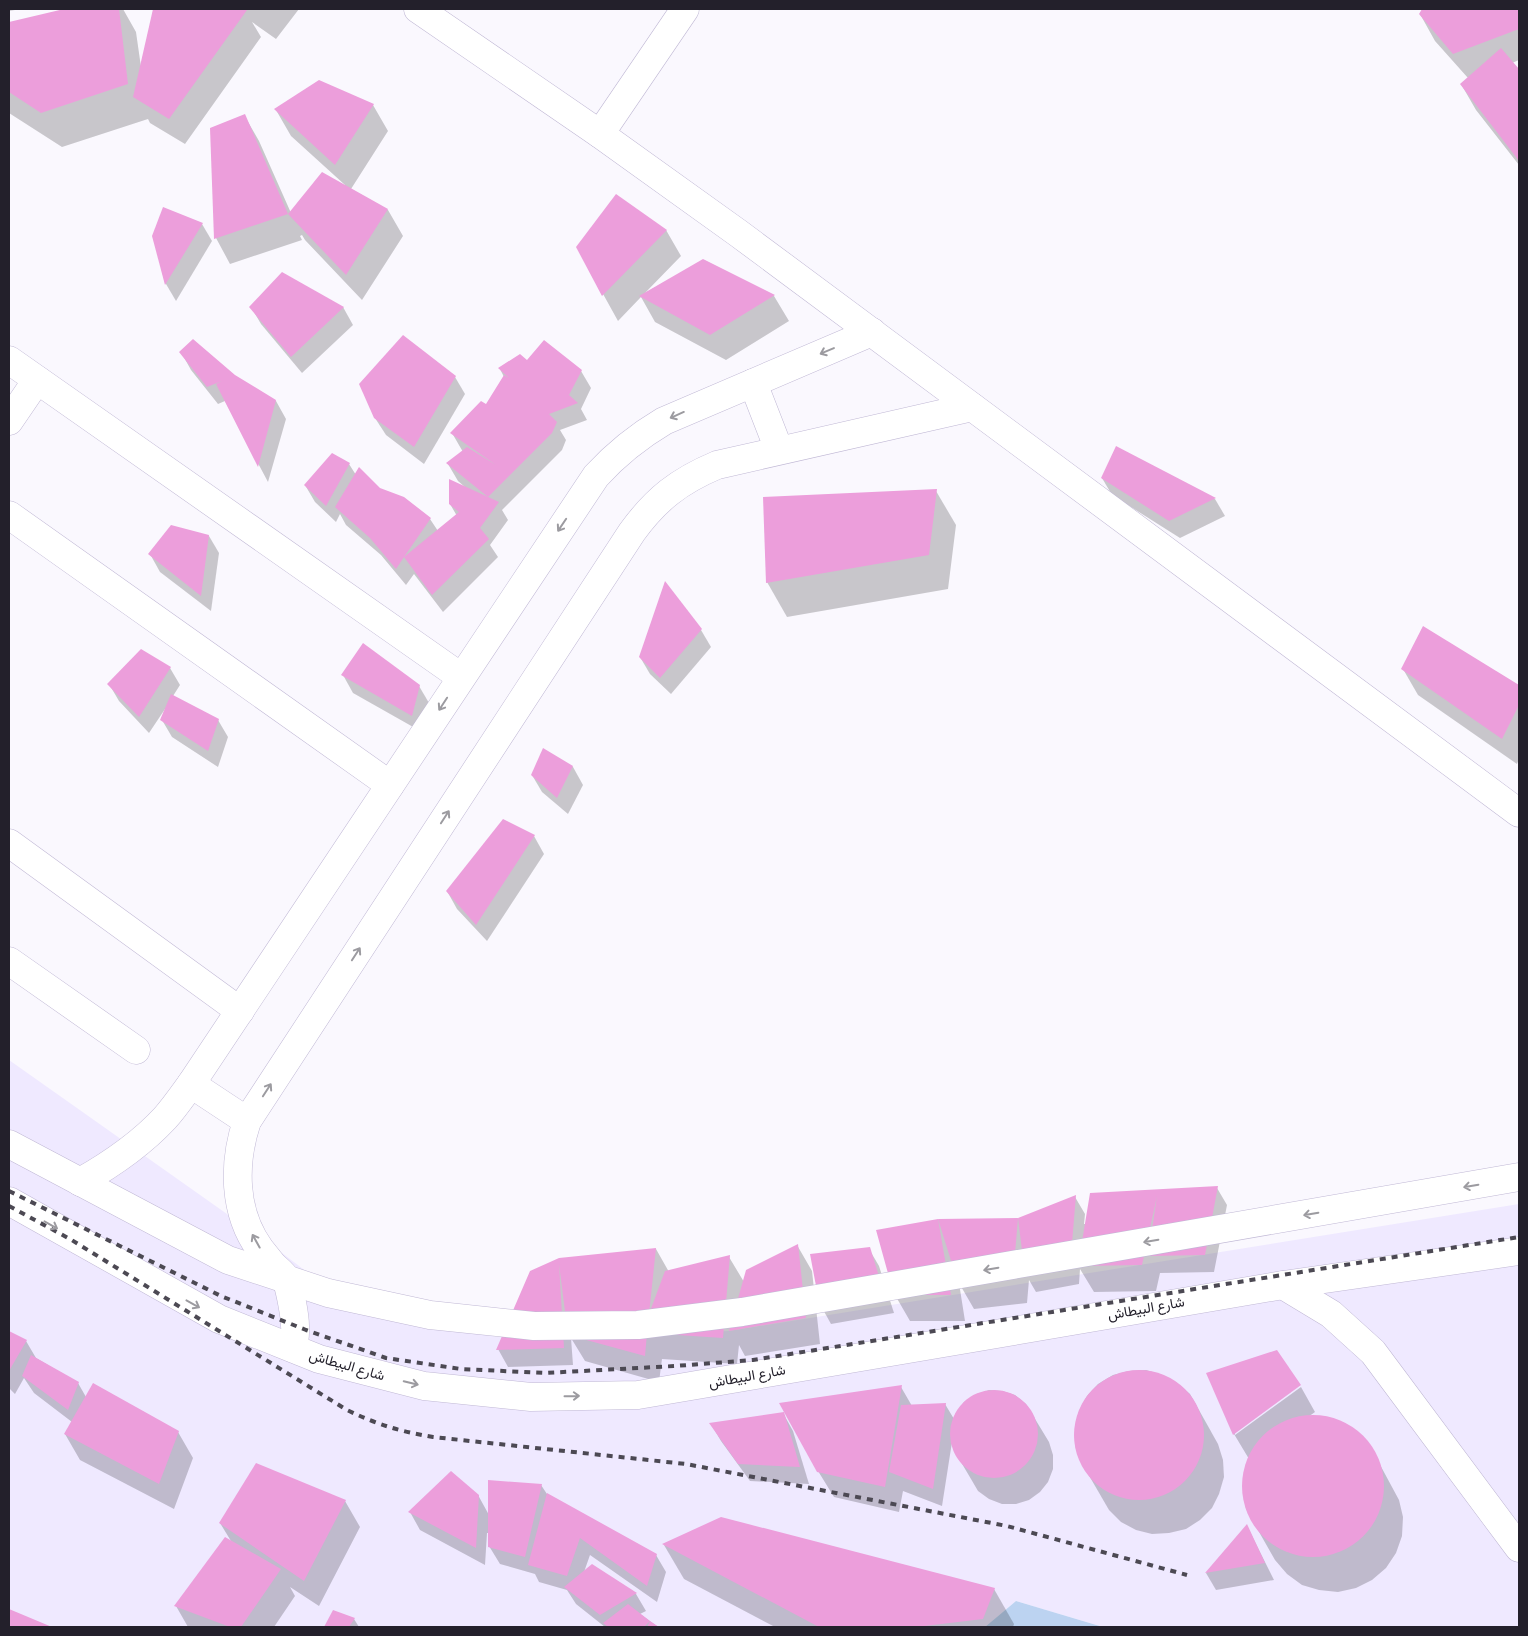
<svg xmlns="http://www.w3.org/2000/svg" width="1528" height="1636" viewBox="0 0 1528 1636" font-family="Manrope,Vazirmatn,sans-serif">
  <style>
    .built { fill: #efe9ff }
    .water { fill: #bcd3f1 }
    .shadow { fill: #0003 }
    .building { fill: #ec9edb }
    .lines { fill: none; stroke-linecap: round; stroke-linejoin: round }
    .minor-casing { stroke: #c0b8d5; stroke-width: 29 }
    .minor { stroke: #fff; stroke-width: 28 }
    .rail { stroke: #4c4953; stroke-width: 4; stroke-dasharray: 6 6; stroke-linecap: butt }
    .oneway { stroke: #9c9ba0 }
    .labels { text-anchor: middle; stroke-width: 4; stroke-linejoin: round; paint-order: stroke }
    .street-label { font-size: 14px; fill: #23202b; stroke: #fff }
  </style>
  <rect width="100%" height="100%" fill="#faf8fe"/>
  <!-- built -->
  <polygon class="built" points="9,1060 282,1253 362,1314 497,1337 729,1331 1519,1204 1519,1627 1103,1627 1016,1601 985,1627 9,1627"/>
  <!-- water -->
  <polygon class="water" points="1016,1601 1103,1627 985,1627"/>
  <!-- shadow -->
  <g class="shadow">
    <polygon points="9,9 21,9 9,11"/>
    <polygon points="70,9 123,9 136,32 141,67 154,9 299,9 276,39 252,22 261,37 185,144 150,123 148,119 62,147 9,113 9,24"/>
    <polygon points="1424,9 1515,9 1519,12 1519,60 1512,63 1519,71 1519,165 1476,110 1461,84 1468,78 1435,41 1420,14"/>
    <polygon points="373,105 388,131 351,189 388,210 403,236 362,300 305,240 302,235 300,236 302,240 230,264 216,238 244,115 259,141 291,213 345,185 291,136 276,110"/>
    <polygon points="202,224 212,241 176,301 166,284 154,236"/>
    <polygon points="666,230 681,256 645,293 704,260 774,296 789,321 726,360 655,322 641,297 618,321 577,247"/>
    <polygon points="251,307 343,307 353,325 302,373 261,324"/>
    <polygon points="181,352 235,376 276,401 286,419 268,482 225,401 218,404 191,370"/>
    <polygon points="527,362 581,371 591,388 581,409 587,420 560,430 566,440 562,450 502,510 508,520 490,545 498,557 443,612 414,574 406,585 381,555 346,525 340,514 336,522 315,502 305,485 349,464 356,475 430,519 438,531 457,516 450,504 466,488 458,481 448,464 463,452 452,433 487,405 504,377 500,369"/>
    <polygon points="455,377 465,394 424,464 386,435 375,418"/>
    <polygon points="1117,448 1215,499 1225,516 1180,538 1112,495 1102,478"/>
    <polygon points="936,491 956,525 948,589 787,617 767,582"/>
    <polygon points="209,536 219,553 211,611 160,572 150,554"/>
    <polygon points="665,583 701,630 711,647 671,694 650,674 640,657"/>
    <polygon points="1423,627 1519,686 1519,759 1517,764 1418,695 1403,669"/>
    <polygon points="170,668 180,685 173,696 218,720 228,737 218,767 172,737 162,720 166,709 165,709 149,733 119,701 109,684"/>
    <polygon points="343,675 419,686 429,703 422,732 353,693"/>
    <polygon points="544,750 573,767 583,785 568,814 542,792 532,775"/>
    <polygon points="534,836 544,854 487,941 457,909 447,891"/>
    <polygon points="1217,1188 1227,1205 1214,1272 1160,1273 1156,1291 1094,1292 1080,1269 1079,1284 1036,1292 1029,1280 1027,1303 974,1309 959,1283 965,1321 910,1321 895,1295 938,1220 1019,1219 1075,1197 1085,1214 1084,1224 1086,1224 1091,1194"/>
    <polygon points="797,1245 812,1271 820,1344 745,1356 739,1345 737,1364 662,1359 659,1382 585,1361 571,1338 573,1365 508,1367 498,1349 558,1260 656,1249 669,1272 729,1257 744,1282"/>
    <polygon points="869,1249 879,1266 894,1313 831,1324 821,1306"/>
    <polygon points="9,1332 26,1341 36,1358 78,1383 86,1397 178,1432 193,1458 174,1509 80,1460 65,1434 72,1422 34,1393 24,1378 15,1394 9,1388"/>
    <polygon points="1146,1370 1162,1375 1177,1383 1190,1394 1218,1444 1223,1460 1224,1477 1219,1494 1212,1508 1200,1520 1186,1529 1169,1533 1152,1534 1136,1530 1121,1522 1109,1510 1080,1460 1075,1444 1075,1427 1079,1411 1087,1396 1098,1384 1113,1375 1129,1371"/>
    <polygon points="1208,1374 1235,1432 1235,1435 1301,1387 1315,1412 1308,1417 1326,1418 1344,1424 1359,1434 1371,1448 1399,1500 1403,1517 1402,1536 1396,1553 1386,1568 1372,1580 1356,1588 1338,1592 1319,1590 1302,1585 1287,1574 1275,1560 1246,1509 1243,1491 1244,1472 1249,1459 1234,1434"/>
    <polygon points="901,1387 912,1406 945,1404 954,1419 956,1413 964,1402 975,1395 989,1390 1002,1391 1015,1395 1026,1404 1049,1442 1053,1455 1053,1469 1048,1482 1040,1492 1029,1500 1016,1504 1002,1504 989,1499 978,1491 971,1479 955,1452 952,1442 942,1506 903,1491 899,1512 834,1497 818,1471"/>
    <polygon points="783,1413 793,1431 809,1484 750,1481 721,1441 711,1424"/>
    <polygon points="256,1465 345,1501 360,1527 319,1606 290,1587 295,1596 274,1627 188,1627 176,1606 231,1541 220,1523"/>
    <polygon points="541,1485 547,1494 656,1555 666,1572 657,1602 590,1555 584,1572 592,1565 636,1594 646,1611 640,1614 658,1627 605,1627 576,1604 567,1590 539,1582 535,1574 500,1564 489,1546 489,1533 487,1533 485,1565 420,1530 410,1512 478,1495 489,1515"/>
    <polygon points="1247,1526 1274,1580 1216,1590 1206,1573"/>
    <polygon points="664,1545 994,1589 1014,1624 1013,1627 775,1627 684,1579"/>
    <polygon points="9,1610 49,1627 9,1627"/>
    <polygon points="333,1612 354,1619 359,1627 325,1627"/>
  </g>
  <!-- building -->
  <g class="building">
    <polygon points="64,9 119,9 128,84 41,113 9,92 9,22"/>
    <polygon points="153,9 247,10 169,119 133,97"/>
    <polygon points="1422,9 1517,9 1519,10 1519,29 1453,54 1419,14"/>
    <polygon points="1501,48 1519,69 1519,161 1460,84"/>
    <polygon points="319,80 374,104 335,165 274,109"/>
    <polygon points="245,114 288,214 214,239 210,128"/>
    <polygon points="322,172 388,209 346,275 288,214"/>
    <polygon points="616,194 667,230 602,296 576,247"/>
    <polygon points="163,207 203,223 165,285 152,236"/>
    <polygon points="703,259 775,295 710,335 639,296"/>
    <polygon points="282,272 344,307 291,357 249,307"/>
    <polygon points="403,335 456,376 414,447 374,418 359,384"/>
    <polygon points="193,339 235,375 276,400 258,467 216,384 222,381 207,387 179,352"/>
    <polygon points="544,340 582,370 569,395 578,403 549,414 557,422 552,433 488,497 446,463 467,447 496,465 450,433 481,401 486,404 504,375 509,378 498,368 520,354 527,360"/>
    <polygon points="1116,446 1216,498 1169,521 1101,478"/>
    <polygon points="332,453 350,463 326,506 304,485"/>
    <polygon points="359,467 380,488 404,497 431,518 404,557 459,512 449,504 449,479 499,502 480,528 489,539 432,595 404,557 396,569 370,538 335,507"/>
    <polygon points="937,489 929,555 766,583 763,497"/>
    <polygon points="171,525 209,535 201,596 148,554"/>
    <polygon points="665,581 702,629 660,678 639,657"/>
    <polygon points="1423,626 1519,685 1519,705 1502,739 1401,669"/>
    <polygon points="363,643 420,685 412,716 341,675"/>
    <polygon points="141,649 171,667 139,717 107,684"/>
    <polygon points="171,694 219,719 208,751 160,720"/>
    <polygon points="543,748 573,766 557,798 531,775"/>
    <polygon points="503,819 535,835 476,925 446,891"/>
    <polygon points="1218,1186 1205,1255 1148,1256 1157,1196 1142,1265 1078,1266 1090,1193"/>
    <polygon points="1076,1195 1070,1267 1025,1275 1018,1218 1013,1277 958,1283 938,1219 951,1295 894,1295 876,1230 938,1219 1018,1218"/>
    <polygon points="798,1244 806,1318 729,1331 746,1270"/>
    <polygon points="870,1247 885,1296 820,1307 810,1254"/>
    <polygon points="656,1248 649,1314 665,1271 730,1255 723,1338 647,1333 645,1356 568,1335 559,1264 564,1348 496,1350 530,1271 559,1258"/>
    <polygon points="9,1331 27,1340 9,1371"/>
    <polygon points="1277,1350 1301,1385 1233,1435 1206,1373"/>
    <polygon points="31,1355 79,1382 68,1410 22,1376"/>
    <circle cx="1139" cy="1435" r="65"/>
    <polygon points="93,1383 179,1431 159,1484 64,1434"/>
    <polygon points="902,1385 885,1487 817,1472 779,1403"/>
    <circle cx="994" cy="1434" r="44"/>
    <polygon points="946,1403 933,1489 889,1472 901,1405"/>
    <polygon points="784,1412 800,1467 738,1464 709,1423"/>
    <circle cx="1313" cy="1486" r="71"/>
    <polygon points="256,1463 346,1500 304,1581 219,1523"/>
    <polygon points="451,1471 479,1495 476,1548 408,1512"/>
    <polygon points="488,1480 542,1484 525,1557 488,1547"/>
    <polygon points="547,1493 657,1554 647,1586 580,1538 567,1576 528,1565"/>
    <polygon points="721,1517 995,1588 983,1619 916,1627 819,1627 662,1544"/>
    <polygon points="1247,1524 1265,1563 1205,1573"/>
    <polygon points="225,1537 281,1569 241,1627 230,1627 174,1606"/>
    <polygon points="592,1564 637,1593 600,1615 564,1587"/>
    <polygon points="628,1604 650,1621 659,1627 647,1627 650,1621 644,1627 608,1627 603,1623"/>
    <polygon points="9,1609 52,1627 9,1627"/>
    <polygon points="333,1610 355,1618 349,1627 324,1627"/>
  </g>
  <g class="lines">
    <!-- minor casing -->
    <g class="minor-casing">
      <g id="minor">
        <polyline points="418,9 600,134 738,233 1519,813"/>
        <polyline points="600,134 685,9"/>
        <polyline points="9,360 461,677"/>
        <polyline points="753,383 779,450"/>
        <polyline points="9,421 37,380"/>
        <polyline points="9,515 390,785"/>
        <polyline points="9,843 240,1011"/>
        <polyline points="9,961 136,1050"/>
        <polyline points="191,1084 247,1121"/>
        <polyline points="9,1144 228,1260 328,1293 430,1315 534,1326 638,1325 742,1312 1519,1177"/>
        <path d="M80,1182C112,1164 140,1145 165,1118C174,1108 183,1095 191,1084L596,476C617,453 637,437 664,421L872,332"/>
        <polyline points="9,1201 219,1319 319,1359 424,1386 531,1397 638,1395 1283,1285 1519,1251"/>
        <polyline points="1283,1285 1331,1314 1373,1352 1519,1548"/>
        <path d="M293,1348C294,1341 296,1333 295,1326C295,1315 290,1291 287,1281C285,1274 276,1269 272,1264C268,1259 264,1254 260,1249C233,1212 233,1163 247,1121L632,532C656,499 679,481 717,465L972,407"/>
      </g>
    </g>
    <!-- minor -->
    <use href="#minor" class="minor"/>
    <!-- rail -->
    <g class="rail">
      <polyline points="9,1191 221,1296 306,1330 386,1358 461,1369 545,1373 675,1366 753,1360 1519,1237"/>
      <path d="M9,1206L70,1239L347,1410C378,1425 399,1431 433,1437L686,1464L1007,1526L1187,1575"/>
    </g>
  </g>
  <!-- one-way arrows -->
  <defs><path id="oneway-shaft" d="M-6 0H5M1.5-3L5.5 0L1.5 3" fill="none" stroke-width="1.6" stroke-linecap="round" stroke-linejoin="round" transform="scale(1.25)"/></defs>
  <g class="oneway">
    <use href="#oneway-shaft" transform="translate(827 351) rotate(157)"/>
    <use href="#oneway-shaft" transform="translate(677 415) rotate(156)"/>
    <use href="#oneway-shaft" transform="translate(562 525) rotate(124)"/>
    <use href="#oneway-shaft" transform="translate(443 704) rotate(123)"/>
    <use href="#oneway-shaft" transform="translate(445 817) rotate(-57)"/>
    <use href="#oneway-shaft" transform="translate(356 954) rotate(-57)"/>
    <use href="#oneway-shaft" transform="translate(267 1090) rotate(-57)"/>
    <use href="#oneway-shaft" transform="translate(1471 1186) rotate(170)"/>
    <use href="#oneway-shaft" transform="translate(1311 1214) rotate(170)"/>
    <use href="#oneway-shaft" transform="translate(51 1225) rotate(29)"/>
    <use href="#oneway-shaft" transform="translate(256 1241) rotate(-119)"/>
    <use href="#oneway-shaft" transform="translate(1151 1241) rotate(170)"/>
    <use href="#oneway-shaft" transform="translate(991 1269) rotate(170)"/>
    <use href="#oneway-shaft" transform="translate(193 1304) rotate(29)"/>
    <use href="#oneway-shaft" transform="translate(411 1383) rotate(14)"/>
    <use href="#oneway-shaft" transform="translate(572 1396) rotate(-1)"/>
  </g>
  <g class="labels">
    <!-- street labels -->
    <g class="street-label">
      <text transform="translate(1146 1308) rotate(-10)" y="5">شارع البيطاش</text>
      <text transform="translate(347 1365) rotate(16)" y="5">شارع البيطاش</text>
      <text transform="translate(747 1376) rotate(-10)" y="5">شارع البيطاش</text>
    </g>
  </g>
  <!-- border -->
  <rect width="1528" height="1636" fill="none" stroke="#23202b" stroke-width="20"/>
</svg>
